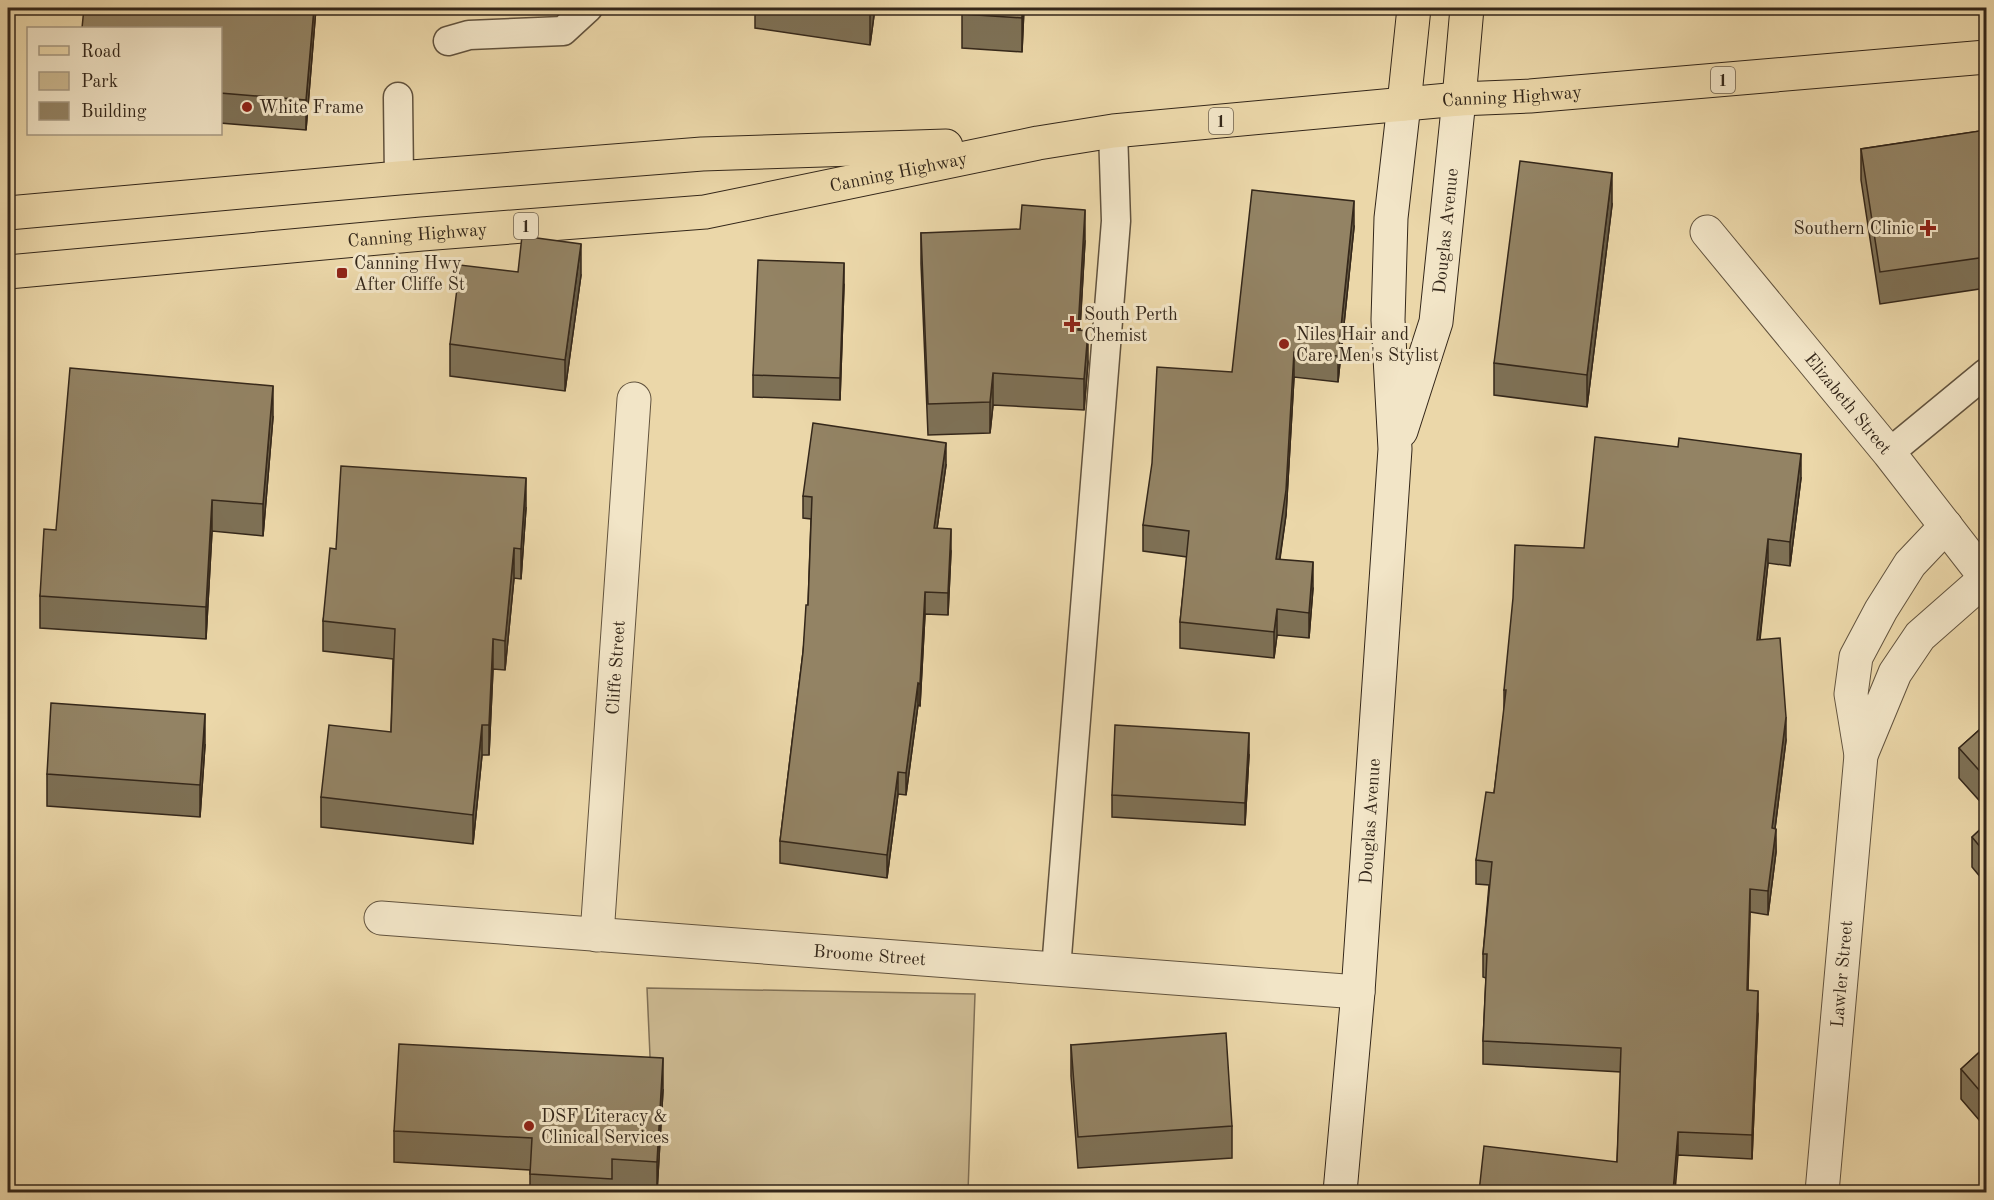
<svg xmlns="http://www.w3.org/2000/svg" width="1994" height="1200" viewBox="0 0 1994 1200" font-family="'Old Standard TT',serif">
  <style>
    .green { fill: #ccb991; stroke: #807056; stroke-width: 1.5 }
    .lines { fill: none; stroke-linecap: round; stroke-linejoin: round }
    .lane-casing { stroke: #62533e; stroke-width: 31 }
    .street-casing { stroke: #62533e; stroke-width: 35 }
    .secondary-casing { stroke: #34271a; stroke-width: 35 }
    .primary-casing { stroke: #34271a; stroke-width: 35 }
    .highway-casing { stroke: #34271a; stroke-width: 35 }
    .lane { stroke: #f2e5c7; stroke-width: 28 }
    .street { stroke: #f2e5c7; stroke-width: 33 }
    .secondary { stroke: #f2e5c7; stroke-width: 33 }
    .primary { stroke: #ebd7a9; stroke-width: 33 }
    .highway { stroke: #ebd7a9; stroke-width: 33 }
    .wall { fill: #7e7156; stroke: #34271a; stroke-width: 1.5 }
    .shaded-wall { fill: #675c46; stroke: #34271a; stroke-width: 1.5 }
    .building { fill: #938364; stroke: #34271a; stroke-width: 1.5 }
    .poi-dot { fill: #8f2418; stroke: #f2e5c7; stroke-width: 2 }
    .labels { text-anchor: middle; stroke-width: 6; stroke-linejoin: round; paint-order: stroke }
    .shield { fill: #f2e5c7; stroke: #6d604e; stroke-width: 1.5 }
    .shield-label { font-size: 16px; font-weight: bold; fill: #34271a }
    .street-label { font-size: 18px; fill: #34271a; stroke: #f2e5c7 }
    .poi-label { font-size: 18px; fill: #34271a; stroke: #f2e5c7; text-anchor: start }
  </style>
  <rect width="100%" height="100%" fill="#ebd7a9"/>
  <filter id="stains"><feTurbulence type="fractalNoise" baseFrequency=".00333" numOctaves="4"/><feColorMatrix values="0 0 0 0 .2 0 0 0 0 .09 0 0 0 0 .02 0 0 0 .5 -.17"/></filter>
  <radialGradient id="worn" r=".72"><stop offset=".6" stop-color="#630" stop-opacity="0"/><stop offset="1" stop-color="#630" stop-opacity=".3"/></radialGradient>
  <!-- green -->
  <polygon class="green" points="647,988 975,994 968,1192 656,1192"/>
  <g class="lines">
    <!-- lane casing -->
    <g class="lane-casing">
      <g id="lane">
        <polyline points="448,41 469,35 563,31 588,8"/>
        <polyline points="398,97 399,178"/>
        <polyline points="1889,453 1986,373"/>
        <polyline points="1056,969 1116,221 1113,131"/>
      </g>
    </g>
    <!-- street casing -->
    <g class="street-casing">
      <g id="street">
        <path id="s1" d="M1707,232L1889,453L1986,578"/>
        <polyline points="1861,755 1895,673 1920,636 1986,578"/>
        <path id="s2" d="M381,918L1358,992"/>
        <path id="s3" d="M597,935L634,399"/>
        <path id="s4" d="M1822,1192L1861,755L1851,694L1856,657L1881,610L1910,564L1946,526"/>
      </g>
    </g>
    <!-- secondary casing -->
    <g class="secondary-casing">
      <g id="secondary">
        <path id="s5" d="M1401,431L1436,322L1459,99"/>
        <path id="s6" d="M1340,1192L1358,992L1395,449L1388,320L1391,218L1404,104"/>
      </g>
    </g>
    <!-- primary casing -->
    <g class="primary-casing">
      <g id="primary">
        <polyline points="1459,99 1467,8"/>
        <polyline points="1404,104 1414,8"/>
      </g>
    </g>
    <!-- highway casing -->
    <g class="highway-casing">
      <g id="highway">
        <polyline points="8,213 399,178 702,154 946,146"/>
        <path id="s7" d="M8,272L422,234L705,212L1038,143L1113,131L1459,99L1530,96L1986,57"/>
      </g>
    </g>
    <!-- lane -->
    <use href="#lane" class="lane"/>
    <!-- street -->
    <use href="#street" class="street"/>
    <!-- secondary -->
    <use href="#secondary" class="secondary"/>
    <!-- primary -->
    <use href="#primary" class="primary"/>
    <!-- highway -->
    <use href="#highway" class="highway"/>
  </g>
  <!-- wall -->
  <g class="wall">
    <polygon points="84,8 316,8 306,130 220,123 220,28"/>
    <polygon points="755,8 875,8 870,45 755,28"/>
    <polygon points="1024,8 1022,52 962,48 962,14"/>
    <polygon points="1986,130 1986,288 1880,304 1861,180 1861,149"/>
    <polygon points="1612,205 1587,407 1494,395 1494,363"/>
    <polygon points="1354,227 1338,382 1294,377 1286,515 1280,559 1313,588 1309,638 1277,635 1274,658 1180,648 1180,622 1187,557 1143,551 1143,525 1232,372"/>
    <polygon points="921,233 1085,241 1080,330 1088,362 1084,410 993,405 990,433 928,435 921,264"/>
    <polygon points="518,272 581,275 565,391 450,376 450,344"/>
    <polygon points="844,285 840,400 753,397 753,375"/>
    <polygon points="273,417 263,536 212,531 206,639 40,628 40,596 56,530"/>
    <polygon points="946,465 937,528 951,551 948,615 925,614 920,706 918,705 906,795 898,794 887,878 780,863 780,841 803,652 808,605 811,519 803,518 803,496"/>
    <polygon points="1801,478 1790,566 1768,563 1760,640 1786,740 1775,829 1776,852 1768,915 1750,912 1748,990 1758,1014 1752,1159 1678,1155 1617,1162 1621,1072 1483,1064 1483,1041 1486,978 1483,977 1483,954 1489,885 1476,884 1476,860 1494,793 1504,713 1504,690 1584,548"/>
    <polygon points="526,508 521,579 514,578 505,670 493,669 489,755 482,755 473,844 321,827 321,797 391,732 393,659 323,651 323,621 336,549"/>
    <polygon points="1986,724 1986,808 1959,778 1959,748"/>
    <polygon points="205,745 200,817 47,806 47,774"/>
    <polygon points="1249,755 1245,825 1112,817 1112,795"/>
    <polygon points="1986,824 1986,884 1972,867 1972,837"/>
    <polygon points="1071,1045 1232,1126 1232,1158 1078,1168 1071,1076"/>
    <polygon points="1986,1046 1986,1128 1961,1099 1961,1069"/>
    <polygon points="663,1090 657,1192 612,1190 612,1192 530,1192 530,1170 394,1162 394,1131"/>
  </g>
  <!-- shaded-wall -->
  <g class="shaded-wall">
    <polygon points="314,8 316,8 306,130 306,100"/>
    <polygon points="870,8 875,8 870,45"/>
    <polygon points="1022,8 1024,8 1022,52"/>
    <polygon points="1612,173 1612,205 1587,407 1587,375"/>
    <polygon points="1354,201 1354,227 1338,382 1338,356"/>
    <polygon points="1085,210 1085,241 1078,361 1078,330"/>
    <polygon points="581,244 581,275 565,391 565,360"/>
    <polygon points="844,263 844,285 840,400 840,378"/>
    <polygon points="1088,331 1088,362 1084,410 1084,379"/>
    <polygon points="1294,352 1294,377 1286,515 1276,584 1276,559"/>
    <polygon points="993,373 993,405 990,433 990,402"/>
    <polygon points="273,386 273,417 263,536 263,504"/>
    <polygon points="946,443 946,465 934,550 934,528"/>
    <polygon points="1801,454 1801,478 1790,566 1790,542"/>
    <polygon points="526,478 526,508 521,579 521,549"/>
    <polygon points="212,500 212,531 206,639 206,607"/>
    <polygon points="951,529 951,551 948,615 948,593"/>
    <polygon points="1768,539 1768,563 1757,663 1757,640"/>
    <polygon points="514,548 514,578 505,670 505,641"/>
    <polygon points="1313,562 1313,588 1309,638 1309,613"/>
    <polygon points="925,592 925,614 920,706 920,684"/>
    <polygon points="1277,609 1277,635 1274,658 1274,632"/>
    <polygon points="493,639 493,669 489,755 489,725"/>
    <polygon points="918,683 918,705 906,795 906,773"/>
    <polygon points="205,714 205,745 200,817 200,785"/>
    <polygon points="1786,717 1786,740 1772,852 1772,828"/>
    <polygon points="482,725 482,755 473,844 473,815"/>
    <polygon points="1249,733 1249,755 1245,825 1245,803"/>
    <polygon points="898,772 898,794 887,878 887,855"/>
    <polygon points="1776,829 1776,852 1768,915 1768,891"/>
    <polygon points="1750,889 1750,912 1747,1014 1747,990"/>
    <polygon points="1758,991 1758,1014 1752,1159 1752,1135"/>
    <polygon points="663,1058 663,1090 657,1192 657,1162"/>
    <polygon points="1678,1132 1678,1155 1675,1192 1673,1192"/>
  </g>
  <!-- building -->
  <g class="building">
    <polygon points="84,8 314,8 306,100 220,93 220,28 82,28"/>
    <polygon points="825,8 870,8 870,14"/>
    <polygon points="962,8 1022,8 1022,18 962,14"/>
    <polygon points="1986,130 1986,257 1880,272 1861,149"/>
    <polygon points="1520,161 1612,173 1587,375 1494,363"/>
    <polygon points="1252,190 1354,201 1338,356 1294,352 1286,490 1276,559 1313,562 1309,613 1277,609 1274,632 1180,622 1189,531 1143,525 1152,463 1157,367 1232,372"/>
    <polygon points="1022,205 1085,210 1078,330 1088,331 1084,379 993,373 990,402 928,404 921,233 1020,229"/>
    <polygon points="522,236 581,244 565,360 450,344 460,265 518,272"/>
    <polygon points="758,260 844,263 840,378 753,375"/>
    <polygon points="70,368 273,386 263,504 212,500 206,607 40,596 44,529 56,530"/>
    <polygon points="813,423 946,443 934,528 951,529 948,593 925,592 920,684 918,683 906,773 898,772 887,855 780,841 803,652 806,605 808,605 812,497 803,496"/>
    <polygon points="1595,437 1678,447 1679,438 1801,454 1790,542 1768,539 1757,640 1780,638 1786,717 1772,828 1776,829 1768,891 1750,889 1747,990 1758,991 1752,1135 1678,1132 1673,1192 1479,1192 1484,1146 1617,1162 1621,1048 1483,1041 1487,954 1483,954 1492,862 1476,860 1486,792 1494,793 1506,690 1504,690 1513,598 1515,545 1584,548"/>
    <polygon points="341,466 526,478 521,549 514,548 505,641 493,639 489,725 482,725 473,815 321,797 329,725 391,732 395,629 323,621 330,548 336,549"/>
    <polygon points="51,703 205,714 200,785 47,774"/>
    <polygon points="1986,724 1986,778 1959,748"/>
    <polygon points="1115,725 1249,733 1245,803 1112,795"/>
    <polygon points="1986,824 1986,854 1972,837"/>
    <polygon points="1226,1033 1232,1126 1078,1137 1071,1045"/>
    <polygon points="399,1044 663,1058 657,1162 612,1159 612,1179 530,1174 532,1138 394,1131"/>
    <polygon points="1986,1046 1986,1098 1961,1069"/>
  </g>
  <!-- markers -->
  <g class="poi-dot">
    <circle cx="247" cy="107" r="6"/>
    <path d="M1925 219h6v6h6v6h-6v6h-6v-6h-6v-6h6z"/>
    <rect x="336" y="267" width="12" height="12" rx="3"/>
    <path d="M1069 315h6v6h6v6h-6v6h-6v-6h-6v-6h6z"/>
    <circle cx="1284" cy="344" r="6"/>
    <circle cx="529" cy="1126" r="6"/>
  </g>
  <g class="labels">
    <!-- shield labels -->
    <g class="shield">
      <rect x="1711" y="67" width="24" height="26" rx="4.5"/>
      <rect x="1209" y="108" width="24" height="26" rx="4.5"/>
      <rect x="514" y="213" width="24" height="26" rx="4.5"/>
    </g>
    <g class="shield-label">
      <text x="1723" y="86">1</text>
      <text x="1221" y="127">1</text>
      <text x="526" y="232">1</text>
    </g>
    <!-- street labels -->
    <g class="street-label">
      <text dy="6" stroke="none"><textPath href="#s7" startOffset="1516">Canning Highway</textPath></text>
      <text dy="6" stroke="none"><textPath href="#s7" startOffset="897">Canning Highway</textPath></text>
      <text dy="6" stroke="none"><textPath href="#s5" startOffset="206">Douglas Avenue</textPath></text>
      <text dy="6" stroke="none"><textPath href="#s7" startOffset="411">Canning Highway</textPath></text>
      <text dy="6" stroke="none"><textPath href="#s1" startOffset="222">Elizabeth Street</textPath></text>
      <text dy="6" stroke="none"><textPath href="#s3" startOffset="268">Cliffe Street</textPath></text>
      <text dy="6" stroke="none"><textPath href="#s6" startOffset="372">Douglas Avenue</textPath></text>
      <text dy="6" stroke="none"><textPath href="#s2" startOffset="490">Broome Street</textPath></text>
      <text dy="6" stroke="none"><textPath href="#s4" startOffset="219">Lawler Street</textPath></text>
    </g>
    <!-- poi labels -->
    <g class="poi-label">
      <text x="259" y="113">White Frame</text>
      <text x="1914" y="234" text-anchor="end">Southern Clinic</text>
      <text x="354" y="269">Canning Hwy<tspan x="354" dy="21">After Cliffe St</tspan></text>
      <text x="1084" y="320">South Perth<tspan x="1084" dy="21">Chemist</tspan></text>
      <text x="1296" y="340">Niles Hair and<tspan x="1296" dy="21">Care Men's Stylist</tspan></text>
      <text x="541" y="1122">DSF Literacy &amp;<tspan x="541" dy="21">Clinical Services</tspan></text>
    </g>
  </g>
  <!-- margin -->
  <rect width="1994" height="1200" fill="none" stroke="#ebd7a9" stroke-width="30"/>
  <rect x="9" y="9" width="1976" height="1182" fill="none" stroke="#34271a" stroke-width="3"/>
  <rect x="15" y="15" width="1964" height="1170" fill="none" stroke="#34271a" stroke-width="1.5"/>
  <!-- legend -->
  <rect x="27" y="27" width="195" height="108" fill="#f2e5c7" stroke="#a69982" stroke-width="1.5"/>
  <rect x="39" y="46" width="30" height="9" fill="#ebd7a9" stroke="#a69982" stroke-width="1.5"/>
  <text x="81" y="57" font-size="18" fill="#34271a">Road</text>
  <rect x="39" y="72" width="30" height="18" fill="#ccb991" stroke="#a69982" stroke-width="1.5"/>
  <text x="81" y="87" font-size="18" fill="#34271a">Park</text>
  <rect x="39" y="102" width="30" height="18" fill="#938364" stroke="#a69982" stroke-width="1.5"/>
  <text x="81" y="117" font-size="18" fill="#34271a">Building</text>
  <rect width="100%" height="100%" filter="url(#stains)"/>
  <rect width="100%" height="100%" fill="url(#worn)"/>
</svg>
